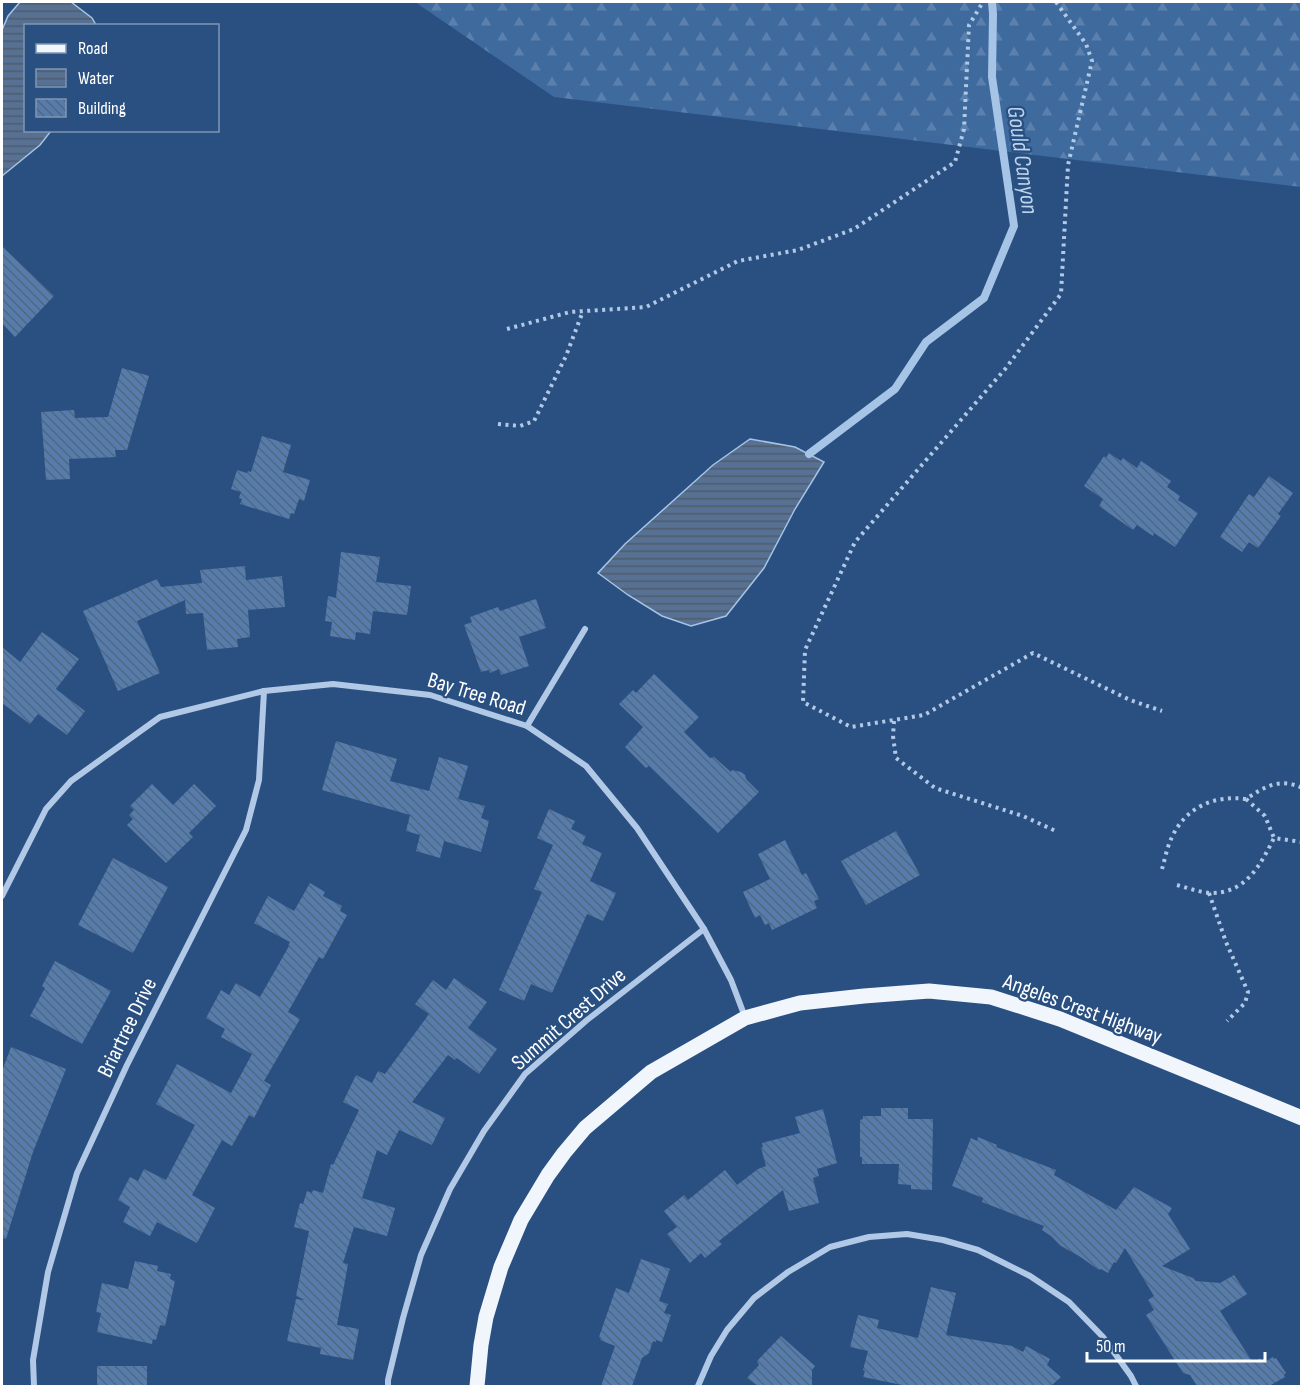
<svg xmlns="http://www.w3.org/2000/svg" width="1303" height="1388" viewBox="0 0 1303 1388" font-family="'Sofia Sans Condensed',sans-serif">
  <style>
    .forest { fill: url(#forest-firs) }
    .water { fill: url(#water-rules); stroke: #a6c4e6; stroke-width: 1.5 }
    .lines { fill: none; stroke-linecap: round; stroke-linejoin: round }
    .stream { stroke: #a6c4e6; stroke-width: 8 }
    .building { fill: url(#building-back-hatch) }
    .path { stroke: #b1c9e6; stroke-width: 4; stroke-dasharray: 3 4.5; stroke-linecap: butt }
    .street { stroke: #b1c9e6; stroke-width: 6 }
    .primary { stroke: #f1f6fd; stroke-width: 15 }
    .labels { text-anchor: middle; stroke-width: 4.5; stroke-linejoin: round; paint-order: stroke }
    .street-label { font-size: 22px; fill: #fff; stroke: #295081 }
    .water-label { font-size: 24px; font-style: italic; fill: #bcd3ed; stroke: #295081 }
  </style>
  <defs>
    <pattern id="forest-firs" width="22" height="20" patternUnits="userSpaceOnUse" patternTransform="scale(1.5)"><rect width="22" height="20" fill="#3e6a9e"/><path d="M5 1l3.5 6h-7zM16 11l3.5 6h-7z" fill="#5b80ad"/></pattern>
    <pattern id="water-rules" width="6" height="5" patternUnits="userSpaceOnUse" patternTransform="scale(1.5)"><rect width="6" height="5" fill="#567194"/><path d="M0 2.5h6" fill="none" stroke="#505b69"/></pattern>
    <pattern id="building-back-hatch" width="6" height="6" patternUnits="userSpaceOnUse" patternTransform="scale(1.5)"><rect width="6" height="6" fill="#567cab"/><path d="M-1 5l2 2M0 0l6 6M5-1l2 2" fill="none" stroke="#526680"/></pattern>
  </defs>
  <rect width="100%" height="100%" fill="#295081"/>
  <!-- forest -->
  <polygon class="forest" points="415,2 1301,2 1301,187 554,97"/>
  <!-- water -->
  <g class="water">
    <polygon points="20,2 71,2 92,18 96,25 26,26 26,130 51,131 40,145 2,176 2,30 8,16"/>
    <polygon points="750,439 795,447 824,462 795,509 764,568 726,616 691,626 662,616 628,595 598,573 625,544 713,465"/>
  </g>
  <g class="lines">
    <!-- stream -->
    <polyline class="stream" points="809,454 895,389 926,342 984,298 1014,226 992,77 993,14 992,2"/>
  </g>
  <!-- building -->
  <g class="building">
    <polygon points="2,246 54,296 15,337 2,323"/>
    <polygon points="122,368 149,376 127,450 115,450 116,457 69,459 70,479 46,480 41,412 74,410 75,418 108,417"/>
    <polygon points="262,436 291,445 283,472 310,480 304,501 299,499 294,514 291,513 289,519 240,504 242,499 239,498 241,492 231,489 237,470 247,473 248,471 251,472"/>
    <polygon points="1109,453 1121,461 1123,458 1137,468 1141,461 1171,481 1167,487 1180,496 1178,500 1198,513 1175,547 1154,533 1153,536 1137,525 1133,530 1099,506 1103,499 1084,486 1104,456 1106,458"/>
    <polygon points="1269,476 1293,493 1278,514 1281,516 1258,548 1249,542 1242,552 1220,537 1249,494 1254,497"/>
    <polygon points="341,552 380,557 376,582 411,586 407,615 373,611 370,634 356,632 355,640 330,636 332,622 325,621 328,596 336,598"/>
    <polygon points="245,566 246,580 282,576 285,607 248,610 250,637 237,639 238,647 207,650 203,613 186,614 185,600 137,621 160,673 118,691 83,611 157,579 161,587 202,583 200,570"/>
    <polygon points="536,599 546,628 519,637 529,666 501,675 499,669 490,673 489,670 481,672 464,625 472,622 470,617 498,607 500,611"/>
    <polygon points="42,632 79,659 56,689 85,711 67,735 38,714 30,724 2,703 2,647 20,662"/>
    <polygon points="654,674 699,717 684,732 710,758 714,757 731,772 732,770 741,772 745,775 746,779 759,792 718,833 649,766 646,768 625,747 643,727 619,704 633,690 636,693"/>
    <polygon points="336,741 397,759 390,781 429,791 439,757 468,766 458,799 485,806 481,818 489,821 481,852 444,841 440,858 416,851 420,835 406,831 410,815 322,790"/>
    <polygon points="152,784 173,805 194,784 216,806 189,833 193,837 166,863 127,825 133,819 129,815 134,810 130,806"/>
    <polygon points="549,809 575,821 571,829 586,836 582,844 602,853 590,881 616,893 603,921 587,914 552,993 531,984 524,1001 499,990 542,892 534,889 553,845 537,838"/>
    <polygon points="896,831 920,875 866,905 841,861"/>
    <polygon points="785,840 802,875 806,873 819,899 814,901 817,908 772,930 769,923 765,925 760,915 755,918 743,892 770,879 758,854"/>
    <polygon points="113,858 168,887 133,953 78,925"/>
    <polygon points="310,883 325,892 323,896 342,906 340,911 347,915 323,959 319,957 288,1012 300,1019 264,1081 271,1085 254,1118 249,1115 232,1146 222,1140 192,1195 215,1208 197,1243 157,1222 150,1236 123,1222 130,1207 118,1200 130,1177 138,1181 144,1169 166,1180 195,1125 156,1104 177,1064 231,1093 252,1054 221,1037 225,1029 206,1018 221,990 229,995 236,983 260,997 289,946 288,946 290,942 254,923 268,896 294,911"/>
    <polygon points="55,961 111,991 82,1044 30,1016 45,988 42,986"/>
    <polygon points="454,978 487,1002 468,1028 497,1049 479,1074 457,1058 455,1060 448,1055 412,1102 445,1118 432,1145 399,1130 387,1155 377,1150 362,1198 395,1208 387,1236 354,1227 343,1263 348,1264 337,1325 359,1329 353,1360 320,1354 321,1348 287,1341 296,1299 305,1300 296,1296 309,1231 294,1227 300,1203 303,1204 307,1191 312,1193 313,1190 323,1193 331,1164 333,1165 359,1110 343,1102 356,1075 372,1083 378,1071 385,1074 429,1014 415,1004 433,980 446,990"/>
    <polygon points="11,1047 66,1069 33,1152 6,1239 2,1238 2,1071"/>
    <polygon points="881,1108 908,1108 908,1119 933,1119 932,1190 911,1189 911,1185 898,1184 899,1164 862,1164 862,1157 860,1157 860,1120 863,1119 863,1116 881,1116"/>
    <polygon points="823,1109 837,1163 817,1169 819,1176 813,1178 819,1203 789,1211 783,1190 719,1241 722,1244 705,1258 701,1253 690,1263 667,1234 677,1227 664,1211 684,1195 688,1200 725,1170 737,1185 758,1169 766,1166 761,1148 763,1147 762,1143 800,1133 795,1117"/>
    <polygon points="978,1137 997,1145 996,1147 1056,1170 1054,1175 1116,1210 1134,1187 1172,1208 1168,1214 1190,1249 1162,1266 1193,1278 1196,1281 1220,1283 1234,1275 1247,1294 1220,1311 1253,1363 1260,1358 1263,1363 1273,1357 1274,1359 1276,1358 1286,1373 1284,1375 1285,1377 1269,1386 1197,1386 1190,1375 1183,1373 1146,1315 1154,1310 1148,1300 1154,1296 1125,1248 1116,1263 1114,1262 1108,1273 1101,1269 1099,1270 1079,1256 1061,1246 1051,1236 1042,1230 1044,1226 982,1202 983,1198 952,1186 971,1138 977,1141"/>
    <polygon points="641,1259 670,1269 659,1301 668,1304 664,1313 671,1315 662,1342 656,1340 656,1342 653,1341 649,1353 642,1358 632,1386 601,1386 615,1346 600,1340 601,1338 599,1337 616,1288 629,1293"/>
    <polygon points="135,1261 158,1266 157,1271 171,1274 170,1279 175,1281 165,1326 160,1325 156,1340 153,1339 152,1344 97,1332 101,1313 96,1312 102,1283 128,1289"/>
    <polygon points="931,1287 956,1293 946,1335 1012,1346 1023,1352 1026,1346 1050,1359 1047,1365 1061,1377 1051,1386 907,1386 863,1377 865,1371 863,1370 868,1351 850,1347 858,1315 879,1320 877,1328 918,1338"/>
    <polygon points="781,1336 815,1366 812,1370 812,1386 758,1386 747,1378 759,1365 757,1361"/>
    <rect x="97" y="1366" width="50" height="20"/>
  </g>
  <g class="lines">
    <!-- path -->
    <g class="path">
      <polyline points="1056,2 1086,44 1092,61 1068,165 1061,294 1006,368 855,542 805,650 803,702 851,727 924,715 1033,653 1130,700 1162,711"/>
      <polyline points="507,329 570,312 646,307 738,261 798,250 854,229 955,162 964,129 969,25 983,2"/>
      <polyline points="498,424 520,426 534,421 566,356 583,311"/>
      <polyline points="894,721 893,736 896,758 935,788 1023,816 1058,832"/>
      <polyline points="1246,799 1265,816 1274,838"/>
      <path d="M1162,869C1165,859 1167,847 1172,837C1186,807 1214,795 1246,799C1264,787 1280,777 1302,788"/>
      <path d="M1177,885C1188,888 1199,892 1210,893C1245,894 1260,866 1274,838L1302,842"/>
      <polyline points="1209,893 1226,942 1248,992 1245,1003 1227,1021"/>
    </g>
    <!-- street -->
    <g class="street">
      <polyline points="527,726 585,629"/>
      <polyline points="2,896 46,809 71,781 160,717 264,691 333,684 430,695 527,726 586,766 637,828 704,929 731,980 745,1017"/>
      <polyline points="34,1386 33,1360 48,1272 77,1173 127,1065 246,830 259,780 264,691"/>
      <polyline points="388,1386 388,1380 403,1318 421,1255 450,1189 484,1131 525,1074 587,1020 704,929"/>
      <polyline points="698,1386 711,1356 727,1330 754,1298 788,1272 830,1247 869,1237 907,1234 943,1240 978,1250 1030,1276 1069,1302 1103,1337 1131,1376 1136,1386"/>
    </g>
    <!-- primary -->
    <polyline class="primary" points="477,1386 481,1345 486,1317 501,1267 521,1220 548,1175 564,1153 585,1128 651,1072 745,1018 800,1003 864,996 929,991 991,997 1060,1019 1302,1118"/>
  </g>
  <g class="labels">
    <!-- street labels -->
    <g class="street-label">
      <text transform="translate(477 693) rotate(17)" y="8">Bay Tree Road</text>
      <text transform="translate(1083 1008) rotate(20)" y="8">Angeles Crest Highway</text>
      <text transform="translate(568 1018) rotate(-41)" y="8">Summit Crest Drive</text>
      <text transform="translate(126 1027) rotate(-64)" y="8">Briartree Drive</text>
    </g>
    <!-- water labels -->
    <g class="water-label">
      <text transform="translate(1023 160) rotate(82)" y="8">Gould Canyon</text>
    </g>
  </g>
  <!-- border -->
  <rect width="1303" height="1388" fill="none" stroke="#ffffff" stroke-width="6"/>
  <!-- legend -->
  <rect x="24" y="24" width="195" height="108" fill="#295081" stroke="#7f96b3" stroke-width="1.5"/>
  <rect x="36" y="44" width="30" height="9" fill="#f1f6fd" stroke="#7f96b3" stroke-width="1.5"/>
  <text x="78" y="54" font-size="18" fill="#ffffff">Road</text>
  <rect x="36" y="69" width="30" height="18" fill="url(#water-rules)" stroke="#7f96b3" stroke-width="1.5"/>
  <text x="78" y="84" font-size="18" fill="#ffffff">Water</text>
  <rect x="36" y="99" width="30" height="18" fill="url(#building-back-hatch)" stroke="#7f96b3" stroke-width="1.5"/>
  <text x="78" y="114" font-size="18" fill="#ffffff">Building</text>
  <!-- scale -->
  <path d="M1087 1352v9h178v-9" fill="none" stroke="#ffffff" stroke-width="3"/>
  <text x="1096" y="1352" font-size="18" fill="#ffffff" stroke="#295081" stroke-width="4.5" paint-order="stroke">50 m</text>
</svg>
